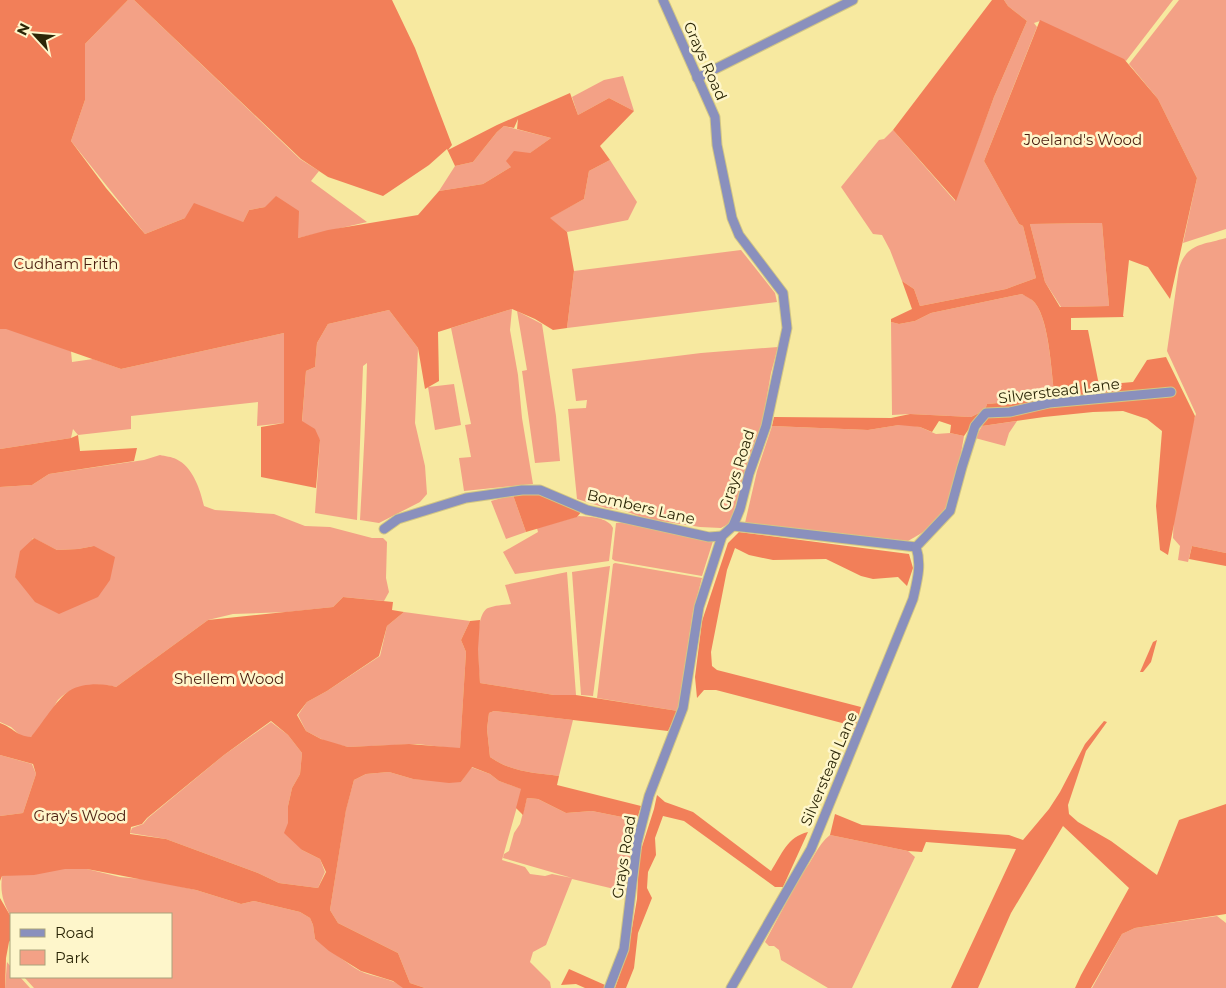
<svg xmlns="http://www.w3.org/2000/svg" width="1226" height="988" viewBox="0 0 1226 988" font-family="Montserrat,sans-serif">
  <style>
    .green { fill: #f3a186; fill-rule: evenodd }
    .forest { fill: #f27f59; fill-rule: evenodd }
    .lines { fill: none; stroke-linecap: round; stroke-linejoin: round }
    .minor-casing { stroke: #d2c684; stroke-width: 11 }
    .minor { stroke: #8a90bd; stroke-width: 9 }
    .labels { text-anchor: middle; stroke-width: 5; stroke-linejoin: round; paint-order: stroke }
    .street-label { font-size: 15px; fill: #2b2607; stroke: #fef6cb }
    .park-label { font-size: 15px; fill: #4c1f11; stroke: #fef6cb }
  </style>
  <rect width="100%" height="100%" fill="#f7e9a0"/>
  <!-- green -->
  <g class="green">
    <polygon points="128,0 134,0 300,159 319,171 311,181 367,222 298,238 265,207 249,210 243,222 185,218 145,234 71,141 85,100 85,44"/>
    <polygon points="1004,0 1173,0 1126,61 1040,21 1034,23 1037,27 984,161 1019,224 1023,226 1036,278 1006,289 920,306 914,289 902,281 890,250 882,235 873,234 841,187 879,140 884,139 893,130 955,201 994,97 1027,21 1008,6"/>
    <polygon points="1179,0 1226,0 1226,229 1183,243 1197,178 1158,99 1129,64"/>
    <polygon points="623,76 634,111 609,98 578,115 572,97 604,80"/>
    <polygon points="504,126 551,138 511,167 483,184 439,191 455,166 473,162 497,132"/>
    <polygon points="610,160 637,202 628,220 567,232 549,218 584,199 589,171"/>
    <polygon points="1102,223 1109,306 1061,307 1045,282 1030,224"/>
    <path d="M1226,238V553L1192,546L1188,562L1178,560L1180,546L1173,538C1174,500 1182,450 1196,414L1167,351L1179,268C1187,243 1203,245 1226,238Z"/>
    <polygon points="741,250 775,293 777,302 567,328 574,271"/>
    <path d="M1022,294C1025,296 1029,297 1032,300C1049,314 1051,371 1054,392L1020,401L987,404L985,410L971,417L910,414L892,415L891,322L899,324L915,321L931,313Z"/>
    <polygon points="512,309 510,330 518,375 522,418 533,484 464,491 459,458 471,457 465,425 471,424 451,328"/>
    <path d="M389,310L418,348L415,423L425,466L427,494L420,502L379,523L360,520C363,468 366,415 367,363L363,366L357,520L315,513L320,440L302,422L306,371L315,367L317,343L328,324Z"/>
    <polygon points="517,311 542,324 556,416 560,461 535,463 522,371 527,370"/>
    <polygon points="6,328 71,351 72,362 93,359 121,369 284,333 284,423 257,426 258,402 131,416 131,429 78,435 73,429 71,438 0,449 0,329"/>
    <polygon points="778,347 771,373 761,431 750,458 730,523 721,528 700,527 647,519 622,510 606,508 577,499 568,409 586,408 587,400 576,401 572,369 701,353"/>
    <polygon points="454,384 461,425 435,430 428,387"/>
    <polygon points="1017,421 1009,433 1005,446 975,438 982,426"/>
    <path d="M905,424L920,427L936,434L950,433L964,436C960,459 955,496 943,516C939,523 917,536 908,541L745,523L757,471L772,426L868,430Z"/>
    <path d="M160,455C165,456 172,457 176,459C193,467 200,489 204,506L215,510L274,514L305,526L330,527L372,538H383L387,542L386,578L389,592L384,601L343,597L333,607L287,612L233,614L208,620L116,687C97,682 72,685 58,700C53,706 53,715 48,721C43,727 37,732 31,737H22L11,727L0,722V487L32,485L49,474L144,460ZM33,538L57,550L78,549L94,546L15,577Z"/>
    <polygon points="513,495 526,532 506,539 491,501"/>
    <path d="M579,516C590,517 608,517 613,528L609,561L515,574L503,552L538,532L537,528Z"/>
    <polygon points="616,523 625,523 713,541 702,576 615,561 612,559"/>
    <polygon points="615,563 702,578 693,612 678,711 597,698 613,564"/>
    <polygon points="610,566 593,696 581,695 572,572"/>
    <path d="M567,572L576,695H554L480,683C479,668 473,615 488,608C495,605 504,605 511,604L505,585Z"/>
    <polygon points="404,612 470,621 461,640 466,652 460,749 417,744 348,747 327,742 306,731 298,715 307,702 327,691 380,656 387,626"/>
    <path d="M494,711L573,720L559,776C534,773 511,772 490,757L487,729L489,713Z"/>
    <polygon points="271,722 288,735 302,753 300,774 292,788 288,806 288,823 302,850 320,859 325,872 318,888 279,883 258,873 166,839 130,833 132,828 143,824 148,818 224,755"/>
    <polygon points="0,755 32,764 36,774 23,813 0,816"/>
    <polygon points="471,767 490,774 499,781 522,789 502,860 525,867 530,874 545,876 552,874 572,878 503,858 504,854 509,851 514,833 520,824 527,798 538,799 566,813 592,811 627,818 636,823 627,892 572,879 546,945 533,952 530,962 550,982 551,988 425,988 410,983 398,953 338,923 330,910 346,809 354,780 366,774 389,772 413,779 461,782"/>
    <path d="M830,835L908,851L915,857L852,988H828L781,960L779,950L774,946H769L765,942L802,873C813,861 817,845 830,835Z"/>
    <path d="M60,869H87L120,877L152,880L196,890L241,904L254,901L300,912L310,918L313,925L315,939C330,949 344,962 360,971C374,978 391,977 404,988H34L24,977H171V914H11V917C3,902 0,893 2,876Z"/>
    <polygon points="1217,916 1226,923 1226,988 1092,988 1122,934 1135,928"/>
    <polygon points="7,962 11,967 11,977 20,977 30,988 5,988"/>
  </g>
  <!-- forest -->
  <g class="forest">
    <polygon points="0,0 128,0 85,44 85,100 71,141 106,188 145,234 185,218 194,203 243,222 249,210 265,207 276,196 299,211 298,238 328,230 418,215 439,191 483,184 511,167 506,161 514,151 530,153 551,138 517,129 518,119 514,128 504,126 497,132 473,162 455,166 447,149 429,165 383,196 328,177 301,159 134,0 392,0 415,48 452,145 448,150 497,125 570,93 578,115 609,98 634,111 600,146 610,160 589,171 584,199 550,218 567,232 574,271 567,328 553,330 535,319 512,309 438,332 439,381 425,389 418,348 389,310 328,324 317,343 315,367 306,371 302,421 315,429 320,440 316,488 261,477 261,427 284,423 284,333 121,369 6,329 0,329"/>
    <polygon points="992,0 1004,0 1008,6 1027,21 994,97 956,201 893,130"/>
    <path d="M1040,20L1124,59L1158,99L1197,178L1170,299L1148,267L1129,260L1123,316L1124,317L1071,318V330H1088L1099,385L1133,382L1147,360L1166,357L1195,416L1168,555L1160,550L1156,506L1162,431L1147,419L1123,411L1093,412L1044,417L982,426L987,415L1014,409L985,410L973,423L964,436L950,433L951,425L939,421L932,432L920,427L899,425L868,430L772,426L774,417L891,418L910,414L971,417L985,410L987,404L1020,401L1054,392C1051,370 1049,314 1032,300C1029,298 1025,296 1022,294L931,313L915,321L899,324L891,322V319L912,309L902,281L914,289L920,306L1006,289L1036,278L1023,226L1019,224L984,161ZM1102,223L1109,306L1060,307L1045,282L1030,224Z"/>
    <polygon points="78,435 80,451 137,448 134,461 49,474 32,485 0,487 0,449 71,438"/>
    <polygon points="540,493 582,511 577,517 526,532 513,495"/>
    <polygon points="739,532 909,554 913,568 907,586 898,577 873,579 861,576 826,559 773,560 749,555 735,548 727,570 711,652 712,666 717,670 861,707 855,729 842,723 716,690 704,690 697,698 695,677 702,621 728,543"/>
    <polygon points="34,538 57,550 78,549 94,546 115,557 110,580 98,597 59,614 35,602 15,577 20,551"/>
    <polygon points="1192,546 1226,553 1226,566 1189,559"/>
    <path d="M343,597L393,602L392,610L404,612L387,626L379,656L327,691L307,702L297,715L306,731L321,739L348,747L409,744L460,748L466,652L461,640L470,621L480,620L478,649L480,683L554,695H576L678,711L668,731L494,711L489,713L487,729L490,757C511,772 534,773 559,776L557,785L641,806L636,823L627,818L592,811L566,813L538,799L527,798L523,815L516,808L521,789L499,781L490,774L472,767L461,782L449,783L413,779L389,772L366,774L354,780L346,810L330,910L338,923L398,953L410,983L425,988H403L393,981L361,971L329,951L315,939L313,925L310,918L300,912L254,901L241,904L196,890L87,869H65L34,875L2,876L0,881V816L23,813L36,774L33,764L0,755V723C14,728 16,736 31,737C41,725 57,699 69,691C82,683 103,683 116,687L208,620L333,607ZM271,721L288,735L302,753L300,774L292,788L288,806V823L284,833L302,850L320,859L326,872L318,888L279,883L258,873L166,839L130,834L131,827L142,824L147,818L224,755Z"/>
    <polygon points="1157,640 1151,662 1143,672 1140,672 1153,642"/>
    <polygon points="1104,721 1107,722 1086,751 1068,805 1069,814 1078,822 1111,841 1157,875 1179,820 1226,804 1226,914 1135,928 1122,934 1091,988 1075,988 1081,975 1129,888 1063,826 1011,913 978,988 951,988 1016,849 926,842 922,852 908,851 830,835 835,814 862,825 1009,835 1023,840 1049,809 1060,792 1085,744"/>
    <path d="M657,795L665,802L693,812L771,871C782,854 787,837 808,832L783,887H775L684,821L663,816L655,838L656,855L648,872L647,888L652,898L638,933L634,968L626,988H615L628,951L637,899L639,856L654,809Z"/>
    <polygon points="0,898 11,917 11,939 9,942 6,958 5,988 0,988"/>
    <polygon points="569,969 605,985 604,988 585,988 576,984 561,985"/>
  </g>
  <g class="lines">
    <!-- minor casing -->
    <g class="minor-casing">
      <g id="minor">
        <polyline points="697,78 853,0"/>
        <polyline points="733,526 916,547"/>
        <polyline points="384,529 398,519 466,498 522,490 540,490 587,510 709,537 722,536"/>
        <polyline points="916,547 950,511 962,467 975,426 986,413 1010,412 1049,403 1171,392"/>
        <polyline points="609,988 624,949 637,843 649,796 683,708 699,607 722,536 733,526 740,509 749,474 766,426 787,328 783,293 739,235 732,218 717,145 715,117 663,0"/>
        <path d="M731,988L811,849L913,599C917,581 922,565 916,547"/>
      </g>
    </g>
    <!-- minor -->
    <use href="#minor" class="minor"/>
  </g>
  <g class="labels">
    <!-- street labels -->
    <g class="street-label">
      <text transform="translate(705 61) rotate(66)" y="5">Grays Road</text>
      <text transform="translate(1059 391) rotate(-7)" y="5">Silverstead Lane</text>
      <text transform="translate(737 470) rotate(-72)" y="5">Grays Road</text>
      <text transform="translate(641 507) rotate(13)" y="5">Bombers Lane</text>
      <text transform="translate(829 769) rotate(-67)" y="5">Silverstead Lane</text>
      <text transform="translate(624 857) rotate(-81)" y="5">Grays Road</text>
    </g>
    <!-- park labels -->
    <g class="park-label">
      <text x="1083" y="145">Joeland's Wood</text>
      <text x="66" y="269">Cudham Frith</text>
      <text x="229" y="684">Shellem Wood</text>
      <text x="80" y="821">Gray's Wood</text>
    </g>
  </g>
  <!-- legend -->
  <rect x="10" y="913" width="162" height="65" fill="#fef6cb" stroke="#aaa37d"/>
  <rect x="20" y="929" width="25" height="8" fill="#8a90bd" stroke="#aaa37d"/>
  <text x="55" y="938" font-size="15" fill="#2b2607">Road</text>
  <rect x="20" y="950" width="25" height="15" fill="#f3a186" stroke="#aaa37d"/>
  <text x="55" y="963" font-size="15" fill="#2b2607">Park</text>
  <!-- north arrow -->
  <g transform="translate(35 35) rotate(296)" stroke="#fef6cb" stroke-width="4" paint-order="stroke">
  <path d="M0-4L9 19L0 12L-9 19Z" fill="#2b2607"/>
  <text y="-8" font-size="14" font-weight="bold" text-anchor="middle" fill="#2b2607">N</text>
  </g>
</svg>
